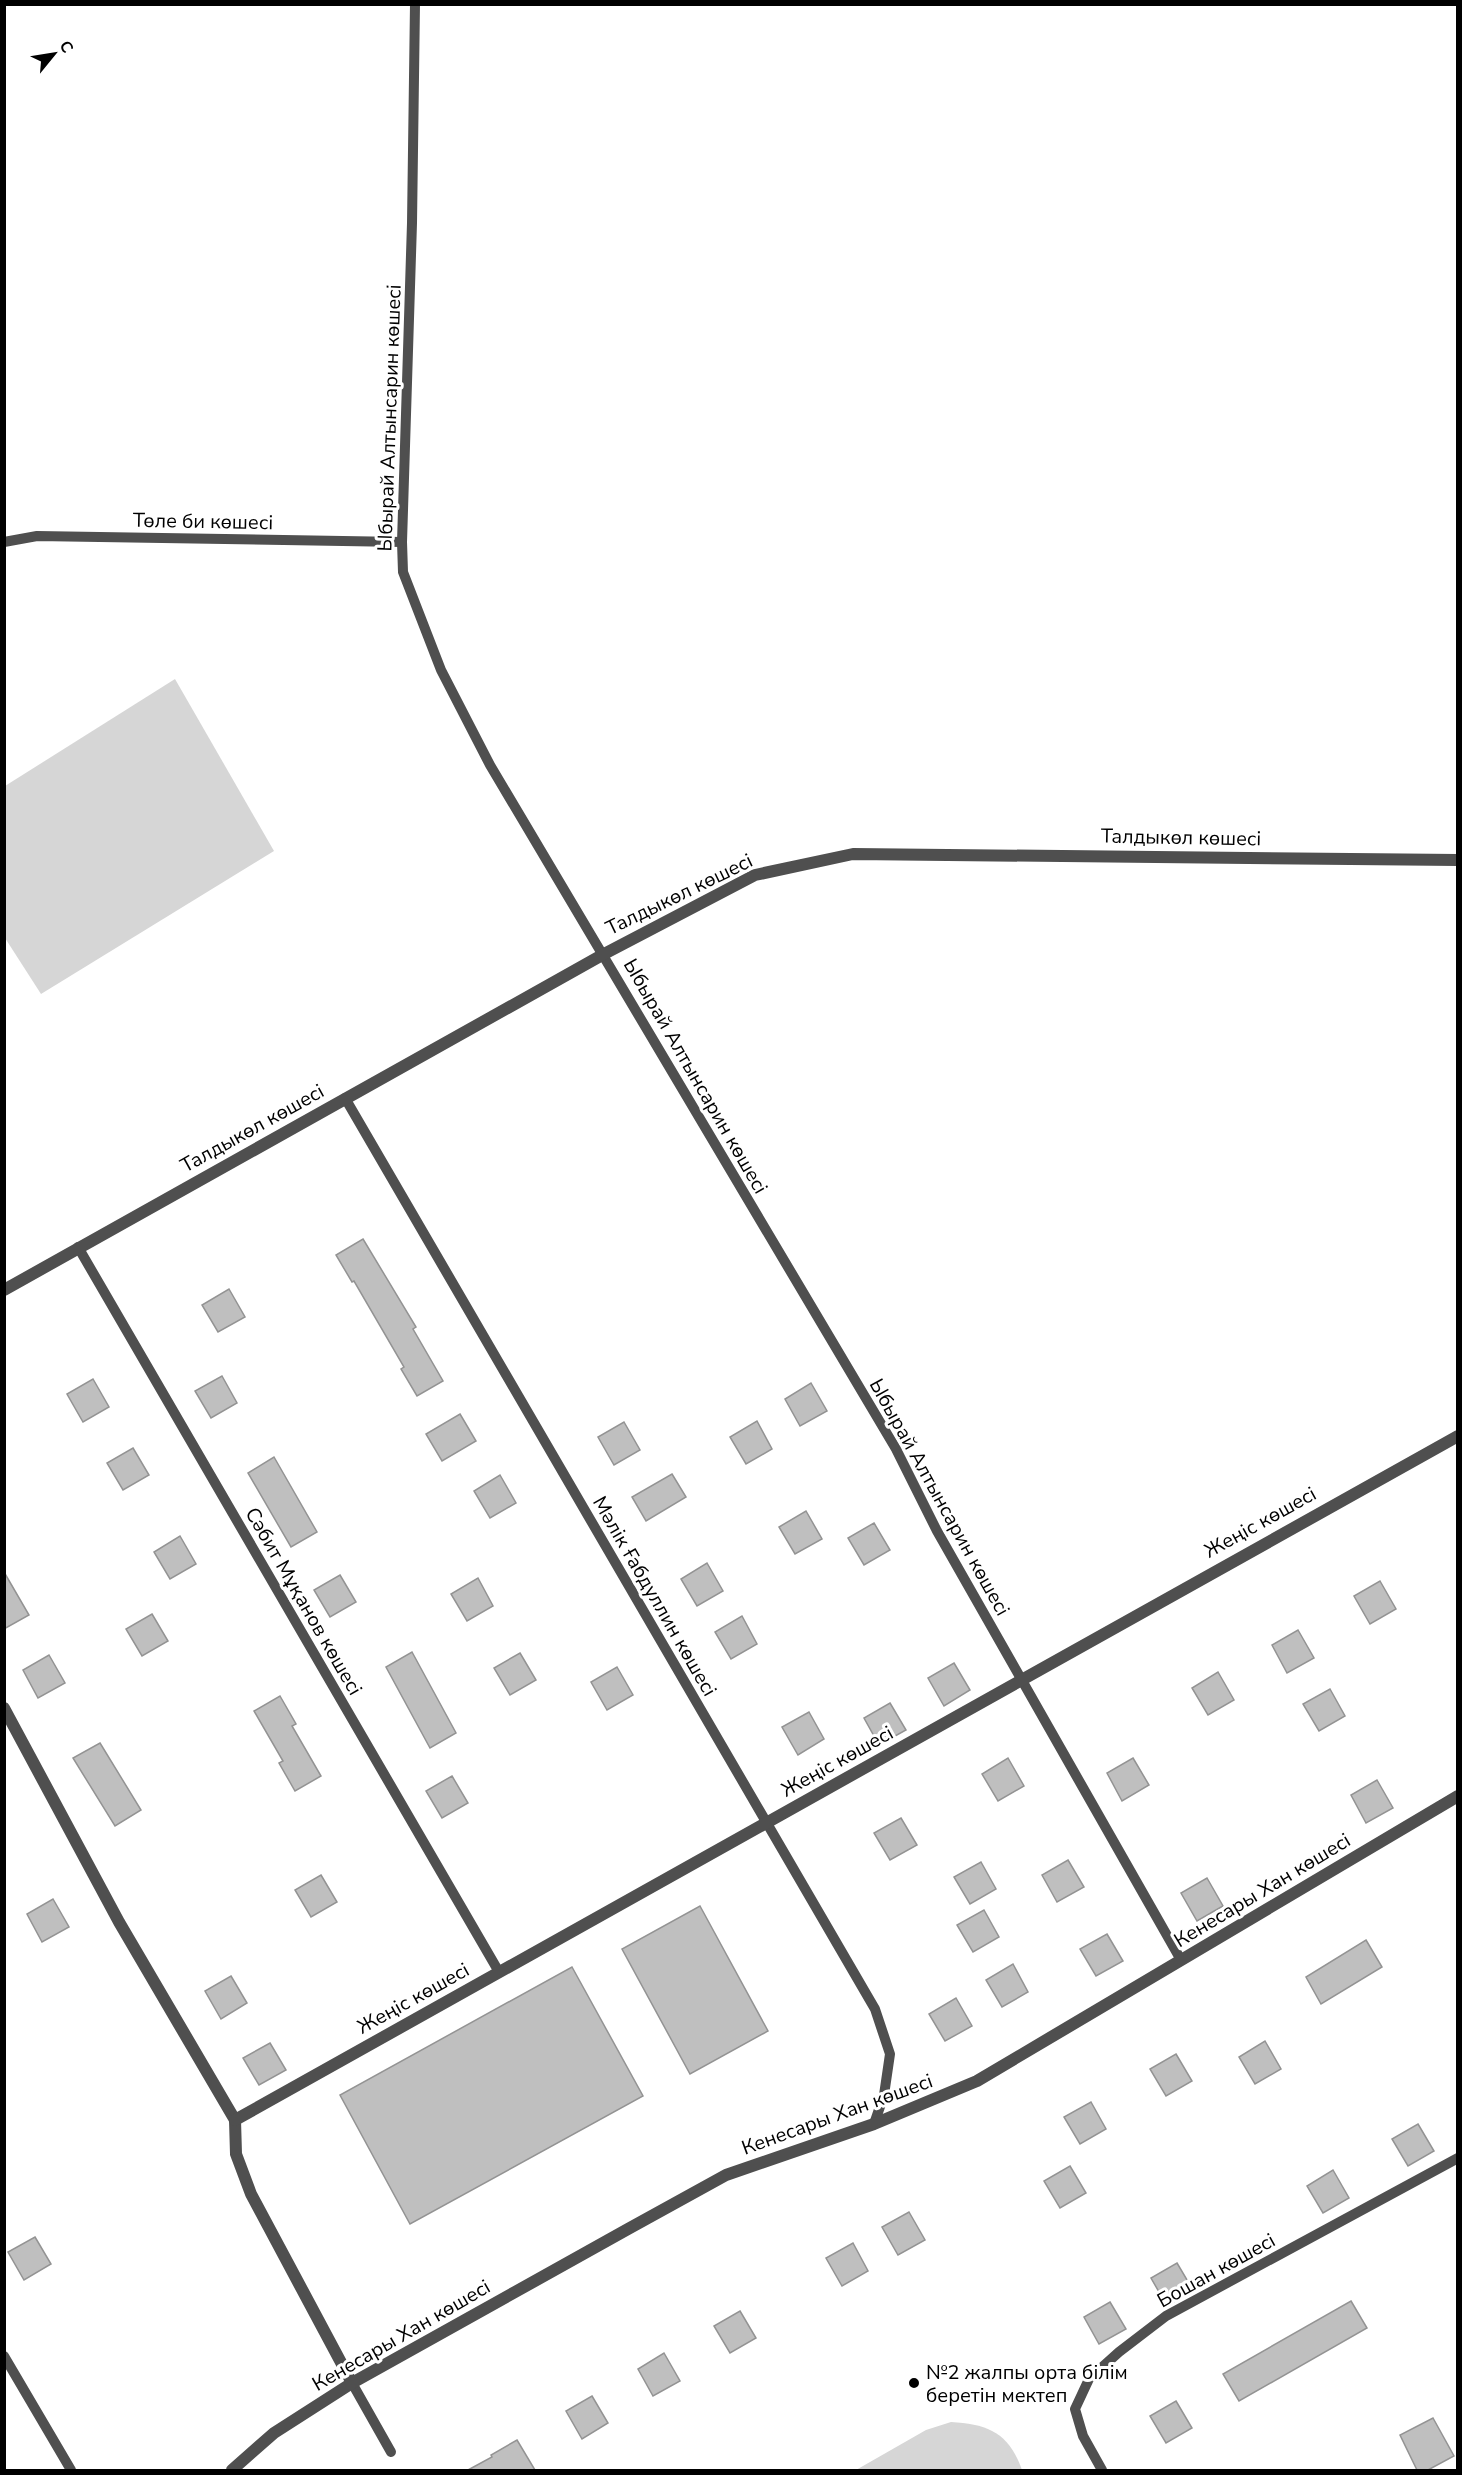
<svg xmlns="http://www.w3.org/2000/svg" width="1462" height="2475" viewBox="0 0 1462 2475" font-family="'Nunito Sans',sans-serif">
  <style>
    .green { fill: #d6d6d6 }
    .building { fill: #bfbfbf; stroke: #939393; stroke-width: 1.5 }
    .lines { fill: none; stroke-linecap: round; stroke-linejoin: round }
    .lane { stroke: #4f4f4f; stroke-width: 10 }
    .street { stroke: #4f4f4f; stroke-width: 12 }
    .poi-dot { fill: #000; stroke: #fff; stroke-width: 2 }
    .labels { text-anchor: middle; stroke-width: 6; stroke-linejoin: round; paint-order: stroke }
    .street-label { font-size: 20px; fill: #000; stroke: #fff }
    .poi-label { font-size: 20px; fill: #000; stroke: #fff; text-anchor: start }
  </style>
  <rect width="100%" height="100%" fill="#fff"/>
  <!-- green -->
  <g class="green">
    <polygon points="175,679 274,851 41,994 5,938 5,786"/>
    <path d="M951,2422C988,2424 1009,2433 1022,2470H856L926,2430Z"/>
  </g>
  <!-- building -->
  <g class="building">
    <polygon points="363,1239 416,1327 413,1329 443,1381 417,1396 401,1369 404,1367 354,1281 352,1282 336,1255"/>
    <polygon points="229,1289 245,1317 218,1332 202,1305"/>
    <polygon points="222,1376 237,1403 211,1418 195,1391"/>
    <polygon points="93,1379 109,1407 83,1422 67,1394"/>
    <polygon points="811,1383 827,1411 800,1426 785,1399"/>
    <polygon points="460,1414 476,1441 442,1461 426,1434"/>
    <polygon points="757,1421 772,1449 746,1464 730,1437"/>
    <polygon points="624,1422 640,1450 614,1465 598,1437"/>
    <polygon points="133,1448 149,1475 123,1490 107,1463"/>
    <polygon points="274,1457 317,1532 291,1547 248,1473"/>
    <polygon points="672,1474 686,1497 646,1521 632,1497"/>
    <polygon points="500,1475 516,1503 490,1518 474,1491"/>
    <polygon points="806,1511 822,1539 795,1554 779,1527"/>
    <polygon points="874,1523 890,1550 864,1565 848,1538"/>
    <polygon points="180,1536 196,1564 170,1579 154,1552"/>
    <polygon points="707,1563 723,1591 697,1606 681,1579"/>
    <polygon points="4,1572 29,1615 4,1629"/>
    <polygon points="340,1575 356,1602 330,1617 314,1590"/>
    <polygon points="478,1578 493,1606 467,1621 451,1594"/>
    <polygon points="1380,1581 1396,1609 1370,1624 1354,1596"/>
    <polygon points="152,1614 168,1641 142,1656 126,1629"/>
    <polygon points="742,1616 757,1644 731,1659 715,1632"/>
    <polygon points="1298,1630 1314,1658 1287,1673 1272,1645"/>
    <polygon points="412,1652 456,1733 430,1748 386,1667"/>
    <polygon points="520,1653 536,1680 510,1695 494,1668"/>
    <polygon points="49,1655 65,1683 38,1698 23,1670"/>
    <polygon points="954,1663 970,1690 944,1706 928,1678"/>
    <polygon points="617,1667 633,1695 607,1710 591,1682"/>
    <polygon points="1218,1672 1234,1700 1208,1715 1192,1688"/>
    <polygon points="1330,1689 1345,1716 1319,1731 1303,1704"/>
    <polygon points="280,1696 296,1724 292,1726 321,1776 295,1791 279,1763 283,1761 254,1711"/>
    <polygon points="890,1703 906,1730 879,1745 864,1718"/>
    <polygon points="809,1712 824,1739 798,1755 782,1727"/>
    <polygon points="100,1743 141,1810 115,1826 73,1758"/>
    <polygon points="1008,1758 1024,1786 998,1801 982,1774"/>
    <polygon points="1133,1758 1149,1785 1122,1801 1107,1773"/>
    <polygon points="452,1776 468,1803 442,1818 426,1791"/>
    <polygon points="1377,1780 1393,1808 1366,1823 1351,1795"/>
    <polygon points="901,1818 917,1845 890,1860 874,1833"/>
    <polygon points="1068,1860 1084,1887 1057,1902 1042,1875"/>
    <polygon points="981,1862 996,1889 970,1904 954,1877"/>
    <polygon points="321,1875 337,1902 311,1917 295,1890"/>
    <polygon points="1207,1878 1223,1906 1197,1921 1181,1893"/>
    <polygon points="53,1899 69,1927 42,1942 27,1914"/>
    <polygon points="700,1906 768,2031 690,2074 622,1949"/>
    <polygon points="984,1910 999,1937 973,1952 957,1925"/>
    <polygon points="1107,1934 1123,1961 1096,1976 1080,1949"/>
    <polygon points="1366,1940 1382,1967 1321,2004 1306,1977"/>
    <polygon points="1013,1964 1028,1992 1002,2007 986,1980"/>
    <polygon points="572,1967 643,2096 410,2224 340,2095"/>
    <polygon points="231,1976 247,2003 221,2019 205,1991"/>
    <polygon points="956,1998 972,2026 945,2041 929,2014"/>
    <polygon points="1265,2041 1281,2069 1255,2084 1239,2057"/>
    <polygon points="270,2043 286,2070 259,2085 243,2058"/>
    <polygon points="1176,2054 1192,2081 1166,2096 1150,2069"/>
    <polygon points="1091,2102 1106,2129 1080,2144 1064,2117"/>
    <polygon points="1418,2124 1434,2151 1408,2166 1392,2139"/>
    <polygon points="1070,2166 1086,2193 1060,2208 1044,2181"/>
    <polygon points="1333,2170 1349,2198 1323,2213 1307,2186"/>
    <polygon points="909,2212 925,2240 898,2255 882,2227"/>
    <polygon points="35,2237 51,2264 24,2280 8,2252"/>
    <polygon points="853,2243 868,2271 842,2286 826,2258"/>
    <polygon points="1177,2263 1193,2290 1167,2306 1151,2278"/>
    <polygon points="1351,2301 1367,2328 1239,2401 1223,2374"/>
    <polygon points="1110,2302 1126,2329 1099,2344 1084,2317"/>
    <polygon points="740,2311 756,2338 730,2353 714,2326"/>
    <polygon points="664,2353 680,2381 653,2396 638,2369"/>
    <polygon points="592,2396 608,2423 582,2439 566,2411"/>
    <polygon points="1176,2401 1192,2428 1166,2443 1150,2416"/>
    <polygon points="1433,2418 1454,2456 1428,2470 1417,2470 1400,2435"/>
    <polygon points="517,2440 535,2470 468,2470 492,2457 491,2455"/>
  </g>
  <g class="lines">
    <!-- lane -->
    <g class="lane">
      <polyline points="415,4 412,223 402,542 403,572 441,670 490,765 896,1449 937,1531 1181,1960"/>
      <polyline points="4,542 37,536 402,542"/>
      <polyline points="345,1098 875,2009 890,2054 884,2095 874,2124"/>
      <polyline points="78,1247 499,1972"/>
      <polyline points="4,2356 71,2470"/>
      <polyline points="352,2383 391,2452"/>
      <polyline points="1102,2470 1083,2436 1075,2409 1089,2379 1119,2352 1166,2316 1458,2158"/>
    </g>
    <!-- street -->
    <g class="street">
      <polyline points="4,1290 604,954 755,875 853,854 1458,860"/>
      <polyline points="4,1708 119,1922 235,2120 236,2154 251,2194 352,2383"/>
      <polyline points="235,2120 1458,1436"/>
      <polyline points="232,2470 274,2433 352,2383 628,2229 726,2175 874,2124 977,2081 1458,1796"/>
    </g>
  </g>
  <!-- markers -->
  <circle class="poi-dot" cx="914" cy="2383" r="6"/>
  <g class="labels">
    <!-- street labels -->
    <g class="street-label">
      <text transform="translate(389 418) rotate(-88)" y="7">Ыбырай Алтынсарин көшесі</text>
      <text transform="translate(203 521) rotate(1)" y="7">Төле би көшесі</text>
      <text transform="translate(1181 837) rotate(1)" y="7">Талдыкөл көшесі</text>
      <text transform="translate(679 894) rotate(-26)" y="7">Талдыкөл көшесі</text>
      <text transform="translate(696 1076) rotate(60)" y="7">Ыбырай Алтынсарин көшесі</text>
      <text transform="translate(252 1128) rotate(-29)" y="7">Талдыкөл көшесі</text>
      <text transform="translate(940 1497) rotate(61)" y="7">Ыбырай Алтынсарин көшесі</text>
      <text transform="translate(1260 1522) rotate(-29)" y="7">Жеңіс көшесі</text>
      <text transform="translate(655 1596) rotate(60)" y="7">Мәлік Ғабдуллин көшесі</text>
      <text transform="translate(304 1601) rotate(60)" y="7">Сәбит Мұқанов көшесі</text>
      <text transform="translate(837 1761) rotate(-29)" y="7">Жеңіс көшесі</text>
      <text transform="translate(1262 1890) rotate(-31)" y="7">Кенесары Хан көшесі</text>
      <text transform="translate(413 1998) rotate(-29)" y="7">Жеңіс көшесі</text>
      <text transform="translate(837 2114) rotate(-20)" y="7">Кенесары Хан көшесі</text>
      <text transform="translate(1216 2270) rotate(-29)" y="7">Бошан көшесі</text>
      <text transform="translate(401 2335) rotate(-30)" y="7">Кенесары Хан көшесі</text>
    </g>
    <!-- poi labels -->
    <g class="poi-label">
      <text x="926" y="2379">№2 жалпы орта білім<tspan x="926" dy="23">беретін мектеп</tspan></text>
    </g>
  </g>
  <!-- border -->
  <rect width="1462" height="2475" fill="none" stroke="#000000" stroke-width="12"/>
  <!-- north arrow -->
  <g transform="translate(54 54) rotate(60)" stroke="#ffffff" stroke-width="4.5" paint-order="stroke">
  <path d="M0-4.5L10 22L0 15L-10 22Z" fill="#000000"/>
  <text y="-9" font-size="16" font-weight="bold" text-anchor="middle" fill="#000000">С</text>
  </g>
</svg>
